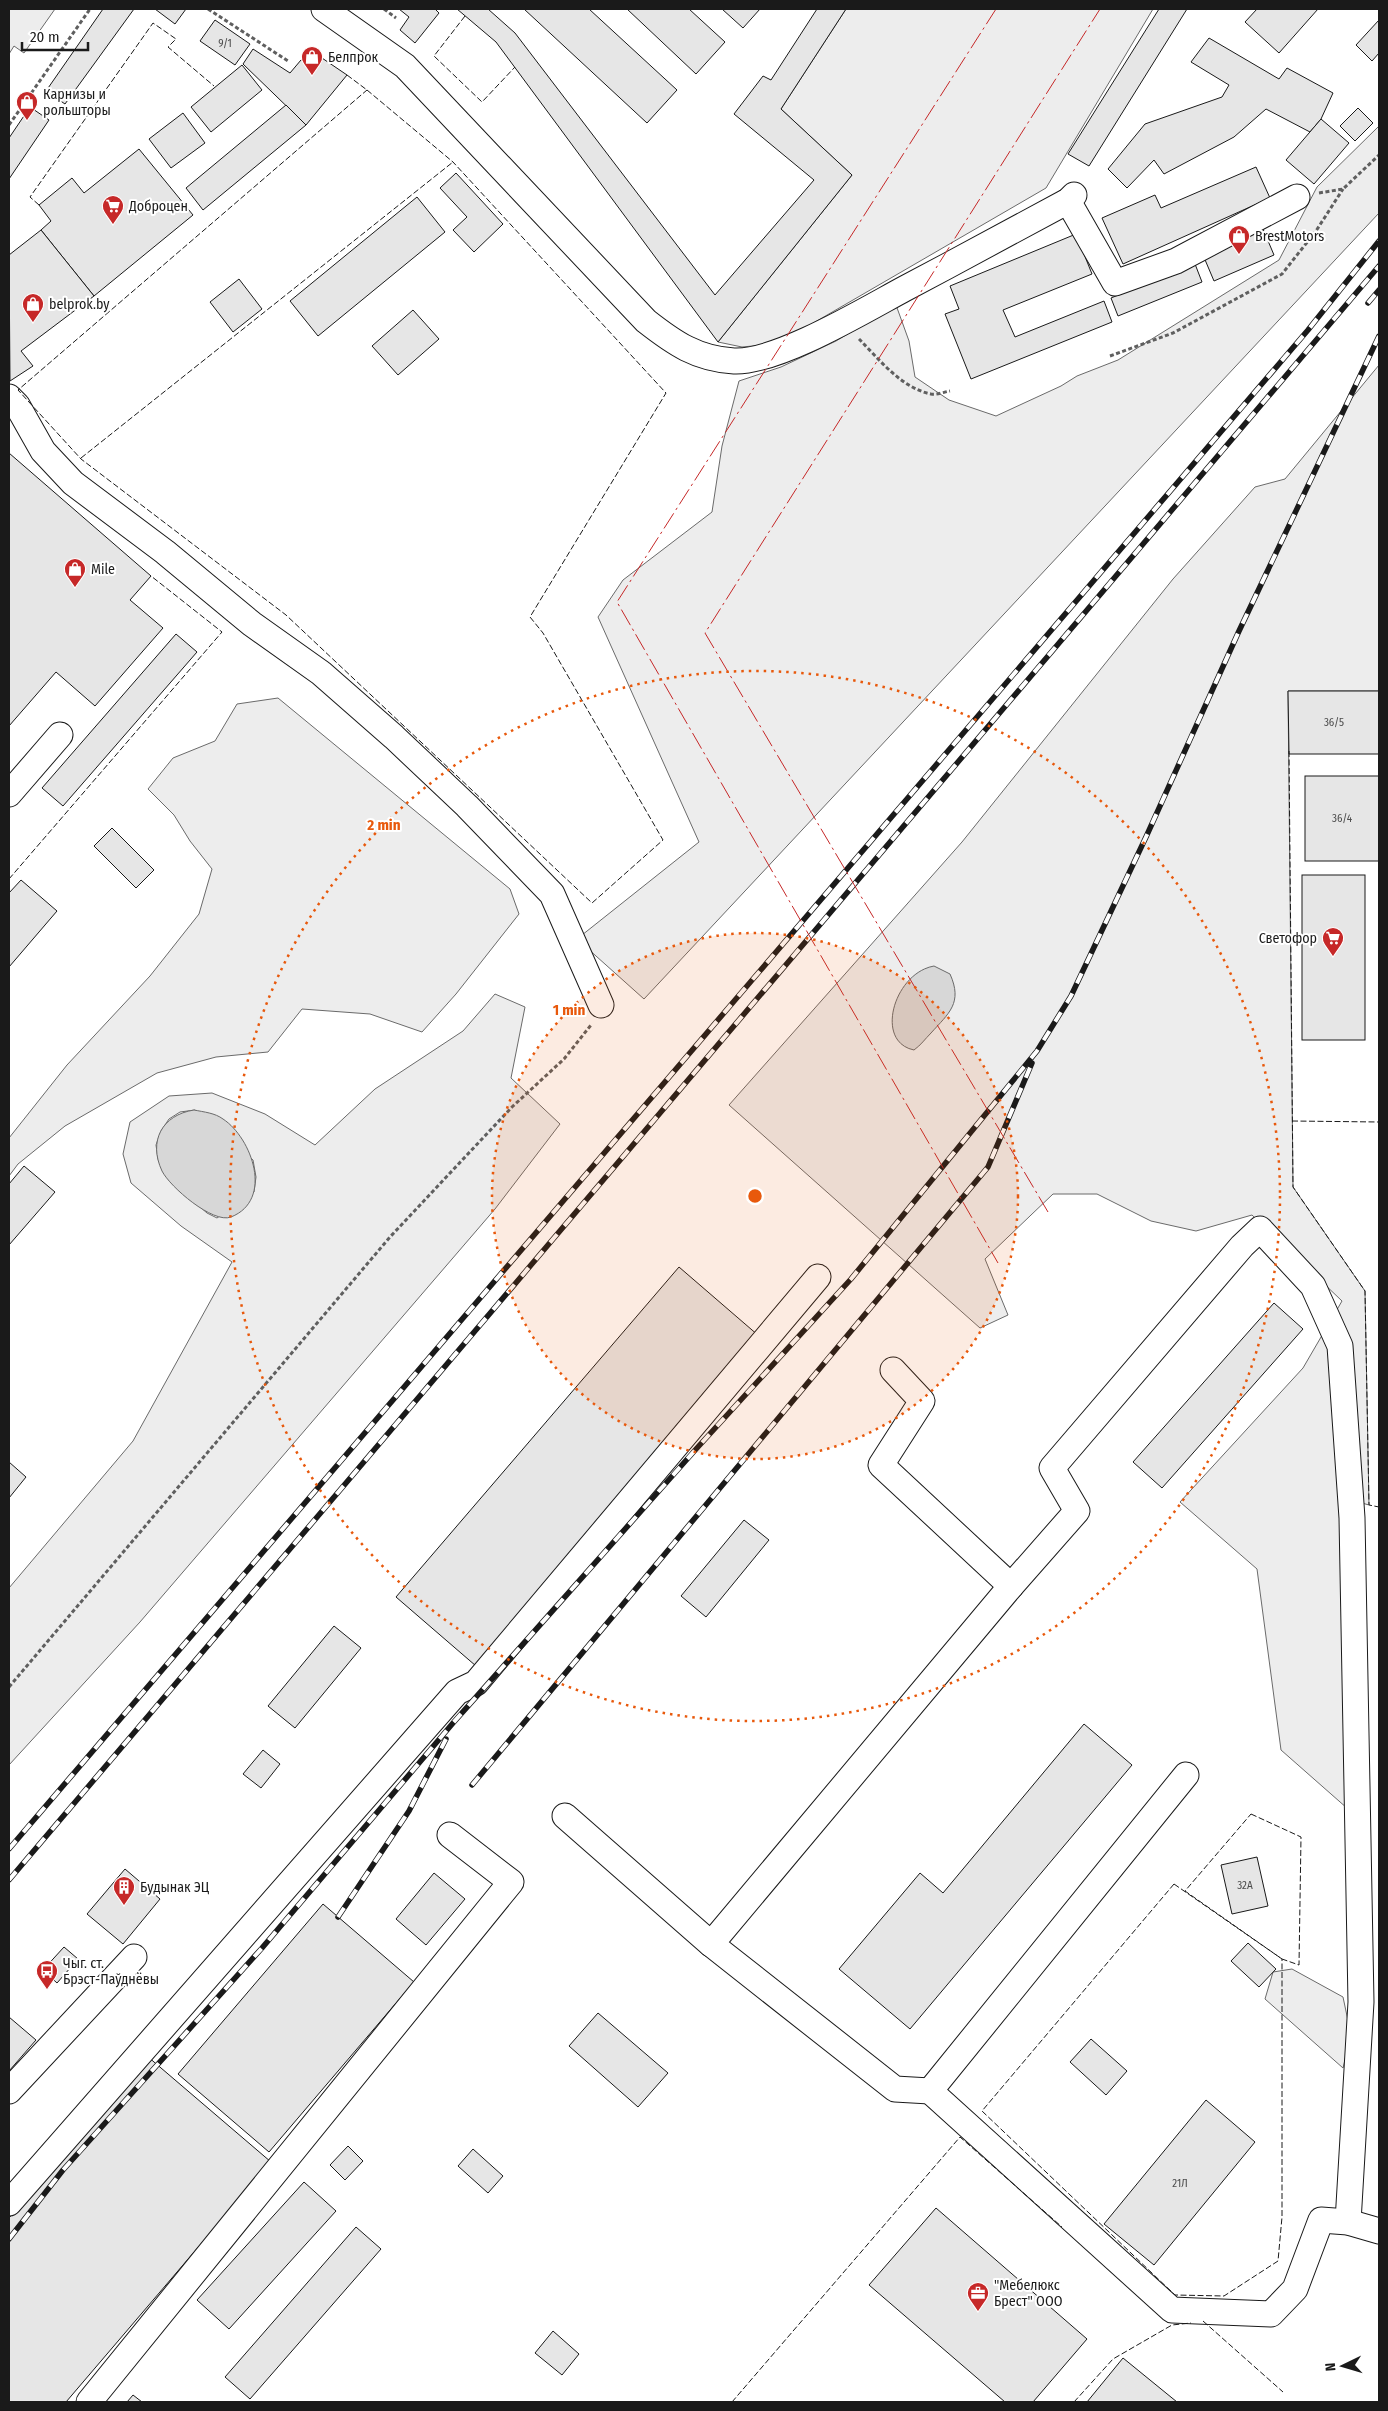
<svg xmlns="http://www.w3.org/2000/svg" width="1388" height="2411" viewBox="0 0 1388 2411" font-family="'Fira Sans Condensed',sans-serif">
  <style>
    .built { fill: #ededed; stroke: #6a6a6a; fill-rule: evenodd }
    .water { fill: #d7d7d7; stroke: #6a6a6a }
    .building { fill: #e6e6e6; stroke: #1a1a1a }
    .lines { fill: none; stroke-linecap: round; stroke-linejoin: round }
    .minor-casing { stroke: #1a1a1a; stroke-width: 27 }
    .path { stroke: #5f5f5f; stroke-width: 3; stroke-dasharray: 4 2.5; stroke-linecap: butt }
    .minor { stroke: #fff; stroke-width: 25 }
    .rail-casing { stroke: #1a1a1a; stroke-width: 5.5 }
    .rail { stroke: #fff; stroke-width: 4; stroke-dasharray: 11; stroke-linecap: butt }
    .fence { stroke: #1a1a1a; stroke-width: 1; stroke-dasharray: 6 2.5; stroke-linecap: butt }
    .power { stroke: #c62828; stroke-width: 1; stroke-dasharray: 18 4 2.5 4; stroke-linecap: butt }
    .ring { fill: none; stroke: #e8590c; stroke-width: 2.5; stroke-dasharray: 2.5 5 }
    .labels { text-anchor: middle; stroke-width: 4; stroke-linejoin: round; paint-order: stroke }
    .number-label { font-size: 11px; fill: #4d4d4d }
    .poi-label { font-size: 14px; fill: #1a1a1a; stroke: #fff; text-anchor: start }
    .centre { fill: #e8590c; stroke: #fff; stroke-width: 2.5 }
    .ring-label { font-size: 15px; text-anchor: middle; font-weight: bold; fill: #e8590c; stroke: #fff; stroke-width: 4; stroke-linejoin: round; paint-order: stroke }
  </style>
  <rect width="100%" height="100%" fill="#fff"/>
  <!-- built -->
  <g class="built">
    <polygon points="9,9 55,9 24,53 14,46 9,54"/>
    <polygon points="846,9 1153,9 1046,188 803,329 763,345 742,347 718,342 852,175 781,109"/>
    <polygon points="1379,126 1379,213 644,999 577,939 699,842 598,617 623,580 712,512 722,446 739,381 781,367 836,341 896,305 909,341 915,377 949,400 996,416 1061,386 1077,376 1118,360 1279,260 1317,187"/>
    <polygon points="1379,365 1379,691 1288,691 1293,1187 1365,1291 1369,1505 1344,1498 1356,1816 1281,1750 1257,1569 1180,1502 1303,1368 1342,1301 1252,1215 1196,1231 1151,1221 1097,1194 1053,1194 985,1259 1008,1315 980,1328 729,1105 962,842 1173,579 1255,487 1285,479"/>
    <polygon points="278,698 510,889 519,914 456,994 422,1032 370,1014 302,1009 268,1052 216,1057 157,1073 65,1126 18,1164 9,1176 9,1138 67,1065 150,976 199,914 212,869 190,841 174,815 148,789 173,758 215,741 237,704"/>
    <path d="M495,994L525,1007L511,1078L560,1124L495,1209L140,1622L9,1765V1588L133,1441L232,1262L181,1226L131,1183L123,1154L130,1122L169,1096L212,1093L265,1114L315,1145L375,1089L463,1031ZM195,1110L253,1160L256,1177L254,1192L217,1218L207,1213L170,1181L158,1159L156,1145L161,1131L169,1119L180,1112Z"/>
    <polygon points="1292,1969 1343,1997 1351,2035 1343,2068 1265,1999 1273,1972"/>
  </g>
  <!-- water -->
  <g class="water">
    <path d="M934,966L950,974C963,1003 949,1013 931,1033C925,1039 921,1045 914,1050C874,1042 894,973 934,966Z"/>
    <path d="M194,1110C204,1112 215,1113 223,1119C252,1138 274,1200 231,1217C213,1224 170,1187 162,1171C148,1141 162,1115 194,1110Z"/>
  </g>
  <!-- building -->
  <g class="building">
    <polygon points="103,9 134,9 65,104 46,91"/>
    <polygon points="155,9 186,9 175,24"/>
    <polygon points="399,9 435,9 439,13 415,43 400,30 409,17"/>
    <polygon points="457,9 488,9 515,33 715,295 814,180 734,114 763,76 771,80 817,9 846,9 781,109 852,175 718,342 496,42"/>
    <polygon points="524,9 589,9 677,90 647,123"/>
    <polygon points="627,9 689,9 725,42 696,74"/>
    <polygon points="722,9 760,9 743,28"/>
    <polygon points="1159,9 1187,9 1089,166 1068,154"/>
    <polygon points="1257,9 1318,9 1279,53 1245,22"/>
    <polygon points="215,20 250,44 235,65 200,41"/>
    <polygon points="1379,20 1379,53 1372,61 1356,45"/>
    <polygon points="1209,38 1279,79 1287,68 1333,93 1321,119 1310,132 1266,109 1234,137 1164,174 1154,160 1127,188 1108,169 1145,124 1222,97 1229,85 1191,62"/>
    <polygon points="253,49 290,73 301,60 310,55 319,56 347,75 306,125 243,64"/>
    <polygon points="242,65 262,90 211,132 191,107"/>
    <polygon points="286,105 306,125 203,210 186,188"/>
    <polygon points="30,107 49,120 9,179 9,138"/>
    <polygon points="1358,108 1373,123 1355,141 1340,126"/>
    <polygon points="183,113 205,143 171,168 149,139"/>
    <polygon points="1321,119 1349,143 1314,184 1286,160"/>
    <polygon points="139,149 193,215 94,296 41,230 51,221 39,205 72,178 84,193"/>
    <polygon points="1256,167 1270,198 1123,264 1102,218 1155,195 1161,208"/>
    <polygon points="456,173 503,224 474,252 453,230 467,217 440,188"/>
    <polygon points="417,197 445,232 318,336 290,301"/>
    <polygon points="1263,229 1274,255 1214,281 1203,255"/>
    <polygon points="41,230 94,296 21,351 33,366 10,381 9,255"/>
    <polygon points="1076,234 1092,274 1003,310 1015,337 1104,301 1112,322 971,379 945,314 959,309 950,286"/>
    <polygon points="1195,264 1202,282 1118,316 1111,298"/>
    <polygon points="239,279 262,309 233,332 210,302"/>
    <polygon points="413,310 439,339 398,375 372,346"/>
    <polygon points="9,453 151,576 130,600 163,628 95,706 56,672 9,726"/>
    <polygon points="176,634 197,652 63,806 42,788"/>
    <polygon points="1288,691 1379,691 1379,754 1289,754"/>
    <rect x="1305" y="776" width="74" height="85"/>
    <polygon points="112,828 154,870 136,888 94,846"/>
    <rect x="1302" y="875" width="63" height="165"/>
    <polygon points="21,880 57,911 9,967 9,893"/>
    <polygon points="24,1166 55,1192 9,1245 9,1184"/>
    <polygon points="679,1267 759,1336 476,1666 396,1597"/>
    <polygon points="1274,1303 1303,1329 1162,1488 1133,1462"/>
    <polygon points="9,1462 26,1477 9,1498"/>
    <polygon points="744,1520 769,1540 706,1617 681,1596"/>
    <polygon points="334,1626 361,1648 295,1728 268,1706"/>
    <polygon points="1084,1724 1132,1765 910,2029 839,1969 920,1873 943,1893"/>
    <polygon points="263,1750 280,1764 261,1788 243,1774"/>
    <polygon points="1257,1857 1268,1906 1232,1914 1221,1865"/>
    <polygon points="125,1869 160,1899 123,1944 87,1914"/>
    <polygon points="434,1873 465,1899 426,1945 396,1919"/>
    <polygon points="323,1904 414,1982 269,2152 178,2074"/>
    <polygon points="1248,1943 1276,1969 1259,1987 1231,1961"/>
    <polygon points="64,1947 78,1959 57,1983 43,1970"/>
    <polygon points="598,2013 668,2073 638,2107 569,2046"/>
    <polygon points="9,2017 36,2040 9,2071"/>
    <polygon points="1091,2039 1127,2071 1106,2095 1070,2062"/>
    <polygon points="147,2056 271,2162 66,2402 9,2402 9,2218"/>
    <polygon points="1206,2100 1255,2142 1154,2265 1104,2224"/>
    <polygon points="348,2146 363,2161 345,2180 330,2165"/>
    <polygon points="473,2149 503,2176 488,2193 458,2166"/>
    <polygon points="304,2182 336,2211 229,2329 197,2300"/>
    <polygon points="936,2208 1087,2339 1033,2402 1005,2402 869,2285"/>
    <polygon points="356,2227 381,2249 250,2399 225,2377"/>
    <polygon points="553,2331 579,2354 562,2375 535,2353"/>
    <polygon points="1123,2358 1177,2402 1087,2402"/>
    <polygon points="133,2395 142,2402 127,2402"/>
  </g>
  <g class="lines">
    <!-- minor casing -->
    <g class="minor-casing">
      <g id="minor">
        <path d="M324,9L405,66L646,321C674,343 697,359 734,361C777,363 865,310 904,289C959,260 1014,230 1068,201L1074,195"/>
        <polyline points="1068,201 1115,283 1176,261 1297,197"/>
        <polyline points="9,397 17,405 43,451 73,483 165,552 252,624 321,673 394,737 467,806 552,894 601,1005"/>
        <polyline points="9,794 60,735"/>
        <polyline points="893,1370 922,1401 881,1465 1011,1586 1077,1511 1052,1468 1242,1246 1260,1229 1313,1286 1340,1346 1352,1518 1361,2002 1348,2222"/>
        <polyline points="1011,1586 711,1944 895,2089 930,2091 1186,1775"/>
        <polyline points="565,1816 711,1944"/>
        <polyline points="9,2091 134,1957"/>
        <polyline points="930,2091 1172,2310 1271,2314 1295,2289 1321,2220 1348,2222 1379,2231"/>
        <polyline points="9,2203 457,1692 476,1683 818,1277"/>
        <polyline points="89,2402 511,1882 450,1835"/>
      </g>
    </g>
    <!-- path -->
    <g class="path">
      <polyline points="208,9 288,61"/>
      <polyline points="384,9 396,18"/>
      <polyline points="9,125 90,9"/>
      <polyline points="1319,193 1343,189 1379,155"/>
      <path d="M859,339C879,359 901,388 931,394C937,395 944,392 950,391"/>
      <polyline points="1110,356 1173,333 1282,274 1316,231 1343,189"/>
      <polyline points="9,1687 390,1237 512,1107 564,1059 591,1025"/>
    </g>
    <!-- minor -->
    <use href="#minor" class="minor"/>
    <!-- rail casing -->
    <g class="rail-casing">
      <g id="rail">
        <polyline points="1368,303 1379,290"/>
        <polyline points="472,1785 988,1167 1032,1063"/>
        <polyline points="9,1849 1308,330 1379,241"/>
        <polyline points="9,1880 1379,266"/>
        <polyline points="338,1917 409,1811 446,1739"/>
        <polyline points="9,2239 63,2170 262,1948 453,1723 697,1448 851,1279 1037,1051 1071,996 1146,837 1239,631 1379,336"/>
      </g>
    </g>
    <!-- rail -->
    <use href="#rail" class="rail"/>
    <!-- fence -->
    <g class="fence">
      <polyline points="465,16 434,56 482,102 515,67"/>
      <polyline points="347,75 367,90"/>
      <polygon points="367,90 453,162 666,393 530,617 543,633 663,840 592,903 286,615 81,459 18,390"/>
      <polyline points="39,205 30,197 153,23 176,39 168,47 214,86"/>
      <polyline points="81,458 453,162"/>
      <polyline points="1289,751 1293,1187 1365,1291 1369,1505 1379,1507"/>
      <polyline points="9,879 222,632 151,576"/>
      <polyline points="1292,1121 1379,1122"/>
      <polygon points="1251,1814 1301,1837 1299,1965 1282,1959 1185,1891"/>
      <polygon points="1174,1884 1282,1959 1282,2217 1278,2261 1224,2296 1175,2295 982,2111"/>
      <polyline points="1203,2321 1283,2392"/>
      <polyline points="732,2402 960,2137 1062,2227"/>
      <polyline points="1074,2402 1113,2359 1172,2325 1191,2323"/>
    </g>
    <!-- power -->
    <g class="power">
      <polyline points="996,9 617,602 998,1263"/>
      <polyline points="1048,1212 705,633 1100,9"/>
    </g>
  </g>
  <!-- distance rings -->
  <circle cx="755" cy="1196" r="263" fill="#e8590c" fill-opacity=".12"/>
  <g class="ring">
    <circle cx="755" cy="1196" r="263"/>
    <circle cx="755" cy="1196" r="525"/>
  </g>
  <!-- icons -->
  <defs>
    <g id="shop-pin" transform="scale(1.125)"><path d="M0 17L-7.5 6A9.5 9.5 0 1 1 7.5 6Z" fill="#c62828" stroke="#fff"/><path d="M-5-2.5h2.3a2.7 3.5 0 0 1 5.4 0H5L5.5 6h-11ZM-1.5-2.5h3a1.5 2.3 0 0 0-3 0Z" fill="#fff"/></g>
    <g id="supermarket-pin" transform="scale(1.125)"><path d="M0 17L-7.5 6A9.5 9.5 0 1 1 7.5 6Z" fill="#c62828" stroke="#fff"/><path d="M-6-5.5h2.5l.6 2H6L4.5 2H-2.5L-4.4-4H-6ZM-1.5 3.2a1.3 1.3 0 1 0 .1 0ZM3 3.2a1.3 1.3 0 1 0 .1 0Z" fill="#fff"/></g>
    <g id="building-pin" transform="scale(1.125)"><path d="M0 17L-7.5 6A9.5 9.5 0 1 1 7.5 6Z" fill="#c62828" stroke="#fff"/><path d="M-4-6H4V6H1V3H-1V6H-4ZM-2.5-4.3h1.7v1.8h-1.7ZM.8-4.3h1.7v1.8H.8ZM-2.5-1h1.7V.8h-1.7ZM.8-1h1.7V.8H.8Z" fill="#fff"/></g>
    <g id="bus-pin" transform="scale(1.125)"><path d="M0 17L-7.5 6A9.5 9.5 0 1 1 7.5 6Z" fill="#c62828" stroke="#fff"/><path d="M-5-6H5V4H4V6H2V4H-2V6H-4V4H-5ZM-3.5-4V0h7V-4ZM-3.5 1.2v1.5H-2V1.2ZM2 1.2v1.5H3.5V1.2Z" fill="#fff"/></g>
    <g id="office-pin" transform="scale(1.125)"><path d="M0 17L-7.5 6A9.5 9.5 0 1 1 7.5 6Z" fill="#c62828" stroke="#fff"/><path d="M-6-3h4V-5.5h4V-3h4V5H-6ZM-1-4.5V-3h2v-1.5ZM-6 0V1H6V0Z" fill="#fff"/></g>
  </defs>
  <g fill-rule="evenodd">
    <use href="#shop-pin" x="312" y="57"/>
    <use href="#shop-pin" x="27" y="102"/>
    <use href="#supermarket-pin" x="113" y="206"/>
    <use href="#shop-pin" x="1239" y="236"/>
    <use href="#shop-pin" x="33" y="304"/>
    <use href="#shop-pin" x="75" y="569"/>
    <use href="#supermarket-pin" x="1333" y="938"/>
    <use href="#building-pin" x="124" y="1887"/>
    <use href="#bus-pin" x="47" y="1971"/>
    <use href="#office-pin" x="978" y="2293"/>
  </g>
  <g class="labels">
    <!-- number labels -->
    <g class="number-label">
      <text x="225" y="47">9/1</text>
      <text x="1334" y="726">36/5</text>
      <text x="1342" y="822">36/4</text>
      <text x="1245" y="1889">32А</text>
      <text x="1180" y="2187">21Л</text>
    </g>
    <!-- poi labels -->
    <g class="poi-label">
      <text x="328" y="62">Белпрок</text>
      <text x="43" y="99">Карнизы и<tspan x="43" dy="16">рольшторы</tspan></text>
      <text x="129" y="211">Доброцен</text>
      <text x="1255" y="241">BrestMotors</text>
      <text x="49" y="309">belprok.by</text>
      <text x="91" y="574">Mile</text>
      <text x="1317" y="943" text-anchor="end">Светофор</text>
      <text x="140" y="1892">Будынак ЭЦ</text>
      <text x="63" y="1968">Чыг. ст.<tspan x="63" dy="16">Брэст-Паўднёвы</tspan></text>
      <text x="994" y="2290">"Мебелюкс<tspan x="994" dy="16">Брест" ООО</tspan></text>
    </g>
  </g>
  <circle cx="755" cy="1196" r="8" class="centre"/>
  <g class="ring-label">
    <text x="384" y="830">2 min</text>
    <text x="569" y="1015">1 min</text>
  </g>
  <!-- border -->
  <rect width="1388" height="2411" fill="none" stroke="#1a1a1a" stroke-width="20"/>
  <!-- north arrow -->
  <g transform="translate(1343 2366) rotate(265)" stroke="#ffffff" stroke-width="4" paint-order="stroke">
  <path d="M0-4L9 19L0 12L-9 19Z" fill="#1a1a1a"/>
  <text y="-8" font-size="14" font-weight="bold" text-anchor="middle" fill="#1a1a1a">N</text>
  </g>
  <!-- scale -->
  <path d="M22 42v8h66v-8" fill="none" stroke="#1a1a1a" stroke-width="2.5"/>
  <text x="30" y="42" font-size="15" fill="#1a1a1a" stroke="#ffffff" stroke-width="4" paint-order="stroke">20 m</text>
</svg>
